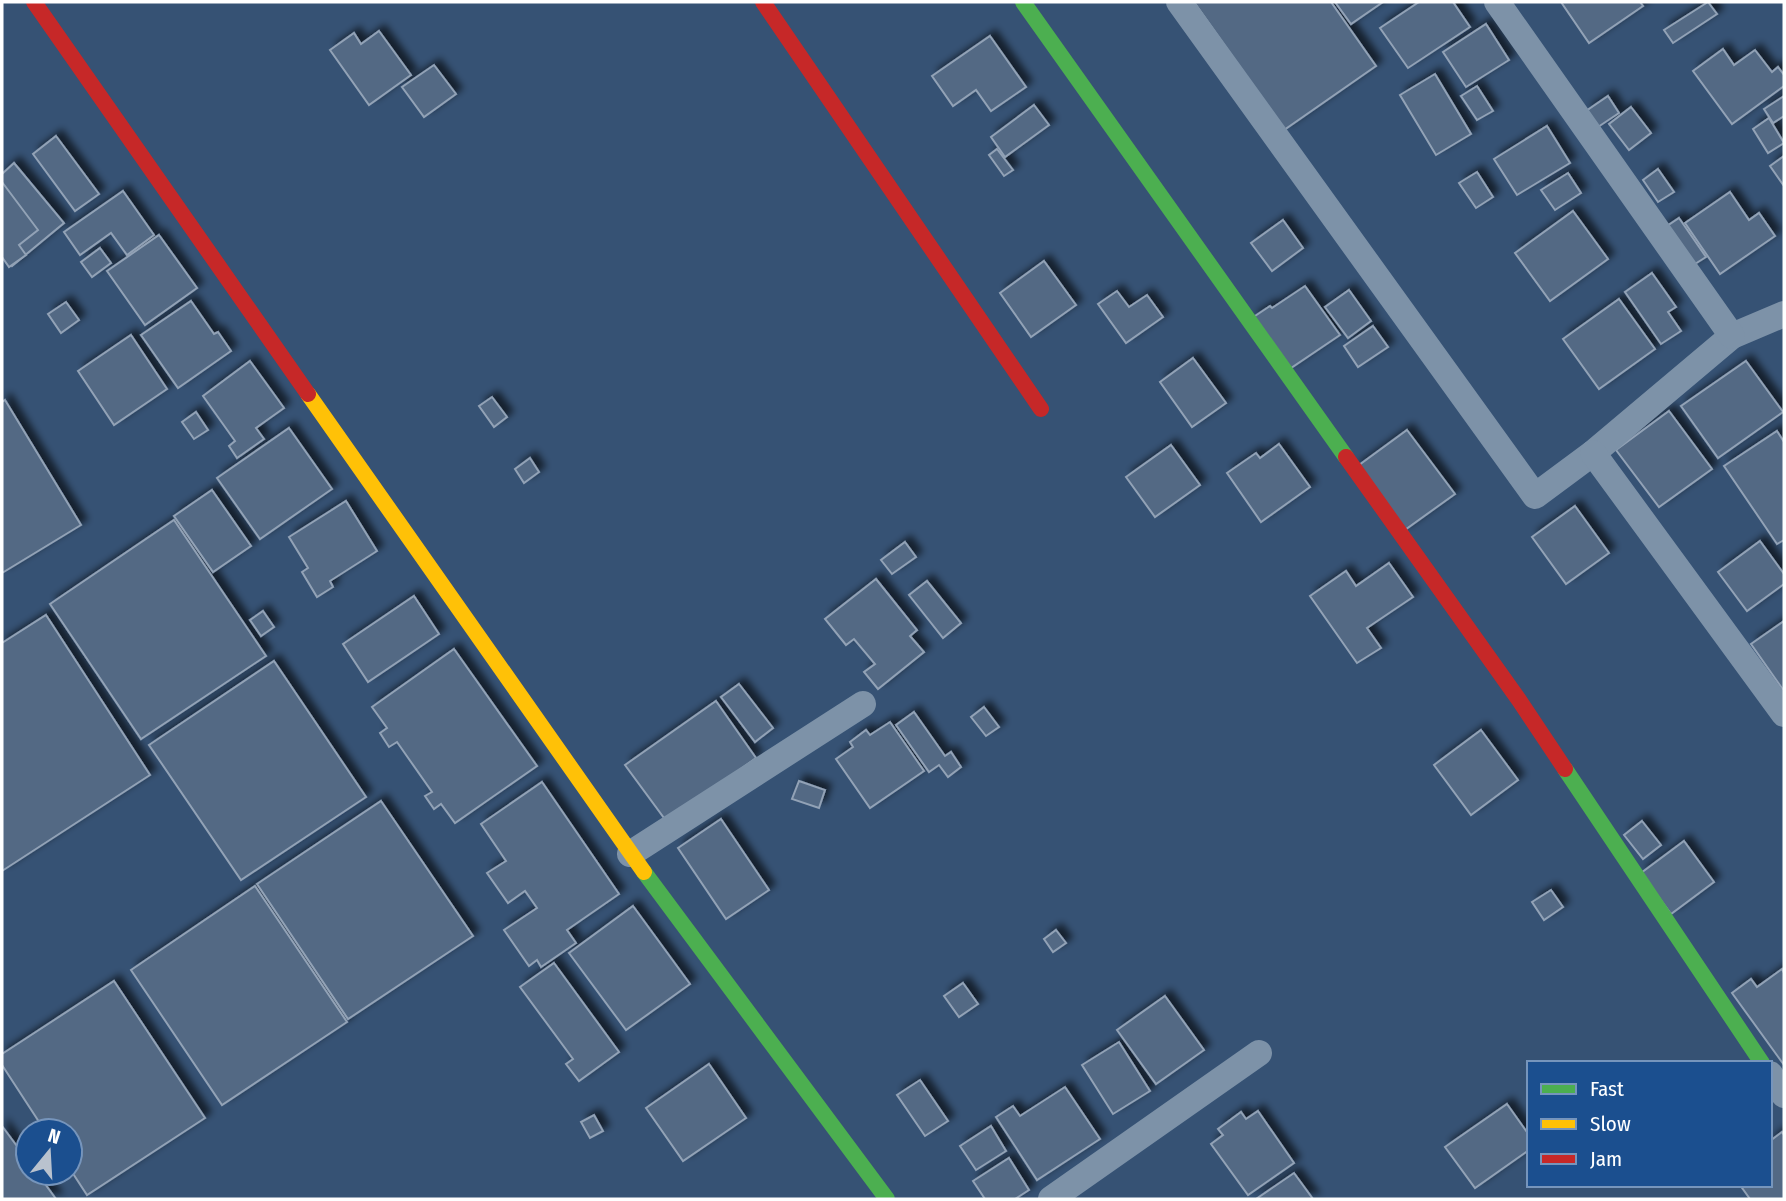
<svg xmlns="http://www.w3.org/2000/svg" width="1786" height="1201" viewBox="0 0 1786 1201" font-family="'Fira Sans Condensed',sans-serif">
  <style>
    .building { fill: #526984; stroke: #92a2b6; stroke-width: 2; filter: url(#shadow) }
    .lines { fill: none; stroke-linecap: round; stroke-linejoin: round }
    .street { stroke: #7d92a8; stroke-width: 26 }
    .fast { stroke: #4caf50; stroke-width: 16 }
    .slow { stroke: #ffc107; stroke-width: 16 }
    .jam { stroke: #c62828; stroke-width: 16 }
  </style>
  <defs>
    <filter id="shadow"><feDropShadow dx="6" dy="-6" stdDeviation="3.5" flood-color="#0009"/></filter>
  </defs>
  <rect width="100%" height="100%" fill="#365274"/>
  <!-- building -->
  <g class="building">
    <polygon points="1194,2 1331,2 1376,66 1284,130"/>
    <polygon points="1335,2 1383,2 1351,24"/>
    <polygon points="1419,2 1453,2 1470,27 1408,68 1380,28"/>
    <polygon points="1561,2 1640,2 1643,6 1589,43"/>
    <polygon points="1708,2 1717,14 1673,43 1664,30"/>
    <polygon points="1486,24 1509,60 1466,87 1443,52"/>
    <polygon points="379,31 411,75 369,105 330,50 354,33 361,44"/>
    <polygon points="990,36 1026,87 991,111 976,90 953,106 932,76"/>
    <polygon points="1723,49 1734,65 1755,50 1772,72 1778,67 1784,75 1784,86 1732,124 1693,71"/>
    <polygon points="434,65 456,94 424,117 402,87"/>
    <polygon points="1435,74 1471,134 1436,155 1400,95"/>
    <polygon points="1477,86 1493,111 1477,120 1461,96"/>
    <polygon points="1608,96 1619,113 1598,127 1586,111"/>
    <polygon points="1784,96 1784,116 1773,123 1764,109"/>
    <polygon points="1034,105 1049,125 1005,157 991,137"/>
    <polygon points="1631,107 1651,133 1629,150 1609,124"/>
    <polygon points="1769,118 1784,143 1768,153 1753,129"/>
    <polygon points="1547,126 1570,163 1517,195 1494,159"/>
    <polygon points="56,136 99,194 75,211 33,154"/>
    <polygon points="997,149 1013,170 1004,176 989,155"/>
    <polygon points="1784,156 1784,186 1770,166"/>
    <polygon points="14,163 64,223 12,266 2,253 2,174"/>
    <polygon points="1658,169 1674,192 1658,202 1643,180"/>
    <polygon points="1477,172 1493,197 1476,208 1459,183"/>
    <polygon points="1568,173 1581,193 1555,210 1541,190"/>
    <polygon points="2,182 38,230 19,245 26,255 9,267 2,257"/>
    <polygon points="123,191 154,235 127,255 111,233 80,255 64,232"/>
    <polygon points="1730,192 1749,220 1759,213 1775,236 1720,274 1685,223"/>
    <polygon points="1573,211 1608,259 1550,301 1515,253"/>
    <polygon points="1679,218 1706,257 1687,269 1661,230"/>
    <polygon points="1283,220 1303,248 1272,271 1251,243"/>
    <polygon points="159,235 197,288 145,325 107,271"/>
    <polygon points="100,248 111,263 92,277 81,262"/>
    <polygon points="1044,261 1076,305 1031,337 1000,293"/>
    <polygon points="1652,273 1676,307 1668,312 1681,331 1661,344 1625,292"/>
    <polygon points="1305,286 1340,335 1288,370 1252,318 1270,306 1272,308"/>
    <polygon points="1349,290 1371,321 1348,338 1325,307"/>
    <polygon points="1117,291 1129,307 1147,295 1163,317 1126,343 1098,304"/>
    <polygon points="1619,299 1655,349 1599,389 1563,339"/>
    <polygon points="191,301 214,334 218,332 231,351 178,388 141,335"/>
    <polygon points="66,302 79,320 61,333 48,314"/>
    <polygon points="1373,326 1388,347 1358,367 1344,346"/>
    <polygon points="131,335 167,389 114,425 78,371"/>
    <polygon points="1193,358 1226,403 1192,427 1160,382"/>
    <polygon points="250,361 284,408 256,428 264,439 237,458 229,446 235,441 203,396"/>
    <polygon points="1746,361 1783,412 1718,458 1681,406"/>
    <polygon points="492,397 507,417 494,427 479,406"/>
    <polygon points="5,400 81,525 2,573 2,402"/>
    <polygon points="1669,411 1712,469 1659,507 1616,450"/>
    <polygon points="196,412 208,430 194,439 182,422"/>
    <polygon points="289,428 332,489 260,539 217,478"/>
    <polygon points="1407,430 1455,494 1402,532 1355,468"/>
    <polygon points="1777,431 1784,442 1784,540 1777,544 1724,466"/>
    <polygon points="1279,444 1310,487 1261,522 1227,473 1256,453 1260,458"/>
    <polygon points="1171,445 1200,485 1155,517 1126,477"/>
    <polygon points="530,458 539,472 524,483 515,469"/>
    <polygon points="212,490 251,546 213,572 174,516"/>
    <polygon points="346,501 377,551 330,581 333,587 317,597 302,572 308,568 289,537"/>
    <polygon points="1575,506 1609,553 1566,584 1532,537"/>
    <polygon points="174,520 266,656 141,739 50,604"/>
    <polygon points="1760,541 1784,574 1784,584 1747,611 1718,572"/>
    <polygon points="905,542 916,557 892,574 881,560"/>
    <polygon points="1389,563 1413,597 1367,628 1381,648 1357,663 1310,596 1346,571 1356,586"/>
    <polygon points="876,579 917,630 910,636 924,652 878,689 864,672 875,664 854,639 846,645 825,619"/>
    <polygon points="927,581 961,623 943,638 909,595"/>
    <polygon points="414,596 439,634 368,682 343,644"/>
    <polygon points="263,611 274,627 261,636 250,620"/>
    <polygon points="46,615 150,775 2,871 2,643"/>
    <polygon points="1784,621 1784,691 1751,644"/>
    <polygon points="454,649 537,766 455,823 441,804 434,809 425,796 432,792 397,742 389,747 380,733 387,728 372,707"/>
    <polygon points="274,661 366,797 241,880 149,745"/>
    <polygon points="739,684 773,728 755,742 721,697"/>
    <polygon points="716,701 756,758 667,822 625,765"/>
    <polygon points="984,707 999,727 986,736 971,717"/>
    <polygon points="914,712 945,756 951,752 961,767 948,777 939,765 929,772 896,725"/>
    <polygon points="890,722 924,771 870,808 836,759 853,747 850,742 866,730 870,735"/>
    <polygon points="1481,730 1518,780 1471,815 1434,765"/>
    <polygon points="799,781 825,790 819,808 792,799"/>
    <polygon points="542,782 619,894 567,930 576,943 541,967 537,960 529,966 504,930 537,908 525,891 508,903 487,873 506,861 481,824"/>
    <polygon points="381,801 473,936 348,1019 257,884"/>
    <polygon points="721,819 769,890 726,919 678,848"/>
    <polygon points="1642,821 1661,845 1643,859 1624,835"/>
    <polygon points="1684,841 1714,882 1671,914 1641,873"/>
    <polygon points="255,886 347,1022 222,1105 131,970"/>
    <polygon points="1551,890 1563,907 1544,920 1532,902"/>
    <polygon points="633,906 690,984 626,1030 569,953"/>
    <polygon points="1056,930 1066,943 1053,952 1044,939"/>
    <polygon points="554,963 619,1052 579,1081 566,1064 573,1059 520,987"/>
    <polygon points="1782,969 1784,973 1784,1065 1732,993 1751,979 1757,987"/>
    <polygon points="114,981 205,1118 87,1195 70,1169 70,1131 45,1131 2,1065 2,1054"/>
    <polygon points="963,983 978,1004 959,1017 944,996"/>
    <polygon points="1165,996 1204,1050 1156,1084 1117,1030"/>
    <polygon points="1119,1042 1150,1091 1113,1114 1082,1065"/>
    <polygon points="709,1064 746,1118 683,1161 646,1108"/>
    <polygon points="920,1080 948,1121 925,1136 897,1095"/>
    <polygon points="1065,1087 1100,1139 1037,1180 996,1117 1013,1106 1020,1116"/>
    <polygon points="1507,1104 1529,1135 1529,1150 1475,1188 1445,1147"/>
    <polygon points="1258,1111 1294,1163 1248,1195 1211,1144 1223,1135 1218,1129 1241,1112 1246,1119"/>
    <polygon points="594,1115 603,1131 590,1138 581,1122"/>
    <polygon points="2,1126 28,1161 28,1173 37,1173 56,1199 2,1199"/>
    <polygon points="991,1126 1006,1151 976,1170 960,1146"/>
    <polygon points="1782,1132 1784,1135 1784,1199 1750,1199 1740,1185 1770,1185 1770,1141"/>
    <polygon points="1009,1158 1029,1190 1015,1199 985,1199 973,1181"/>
    <polygon points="1294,1173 1313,1199 1256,1199"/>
  </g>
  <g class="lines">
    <!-- street -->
    <g class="street">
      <polyline points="1179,2 1535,496 1593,453 1732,336 1784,314"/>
      <polyline points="1497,2 1732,336"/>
      <polyline points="1593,453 1784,714"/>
      <polyline points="630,854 863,704"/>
      <polyline points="1770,1074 1784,1095"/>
      <polyline points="1051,1199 1259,1053"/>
    </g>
    <!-- fast -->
    <g class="fast">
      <polyline points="1023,2 1346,457"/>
      <polyline points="1565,769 1762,1063"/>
      <polyline points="644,872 887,1199"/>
    </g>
    <!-- slow -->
    <polyline class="slow" points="308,394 644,872"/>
    <!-- jam -->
    <g class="jam">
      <polyline points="34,2 308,394"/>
      <polyline points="763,2 1041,409"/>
      <polyline points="1346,457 1519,700 1565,769"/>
    </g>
  </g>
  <!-- border -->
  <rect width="1786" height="1201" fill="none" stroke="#ffffff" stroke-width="7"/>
  <!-- legend -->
  <rect x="1527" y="1061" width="245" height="126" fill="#1b4f8f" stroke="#7695bc" stroke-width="2"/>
  <rect x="1541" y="1084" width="35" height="10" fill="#4caf50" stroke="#7695bc" stroke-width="2"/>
  <text x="1590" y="1096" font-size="21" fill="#ffffff">Fast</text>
  <rect x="1541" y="1119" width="35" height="10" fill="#ffc107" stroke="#7695bc" stroke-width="2"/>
  <text x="1590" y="1131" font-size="21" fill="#ffffff">Slow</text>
  <rect x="1541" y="1154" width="35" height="10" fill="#c62828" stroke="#7695bc" stroke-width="2"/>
  <text x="1590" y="1166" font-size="21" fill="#ffffff">Jam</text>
  <!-- north arrow -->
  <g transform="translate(49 1152) rotate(18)"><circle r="33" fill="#1b4f8f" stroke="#7695bc" stroke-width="2"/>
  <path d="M0-5L12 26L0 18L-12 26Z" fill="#b9c2ce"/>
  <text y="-10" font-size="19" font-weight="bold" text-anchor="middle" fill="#ffffff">N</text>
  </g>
</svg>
